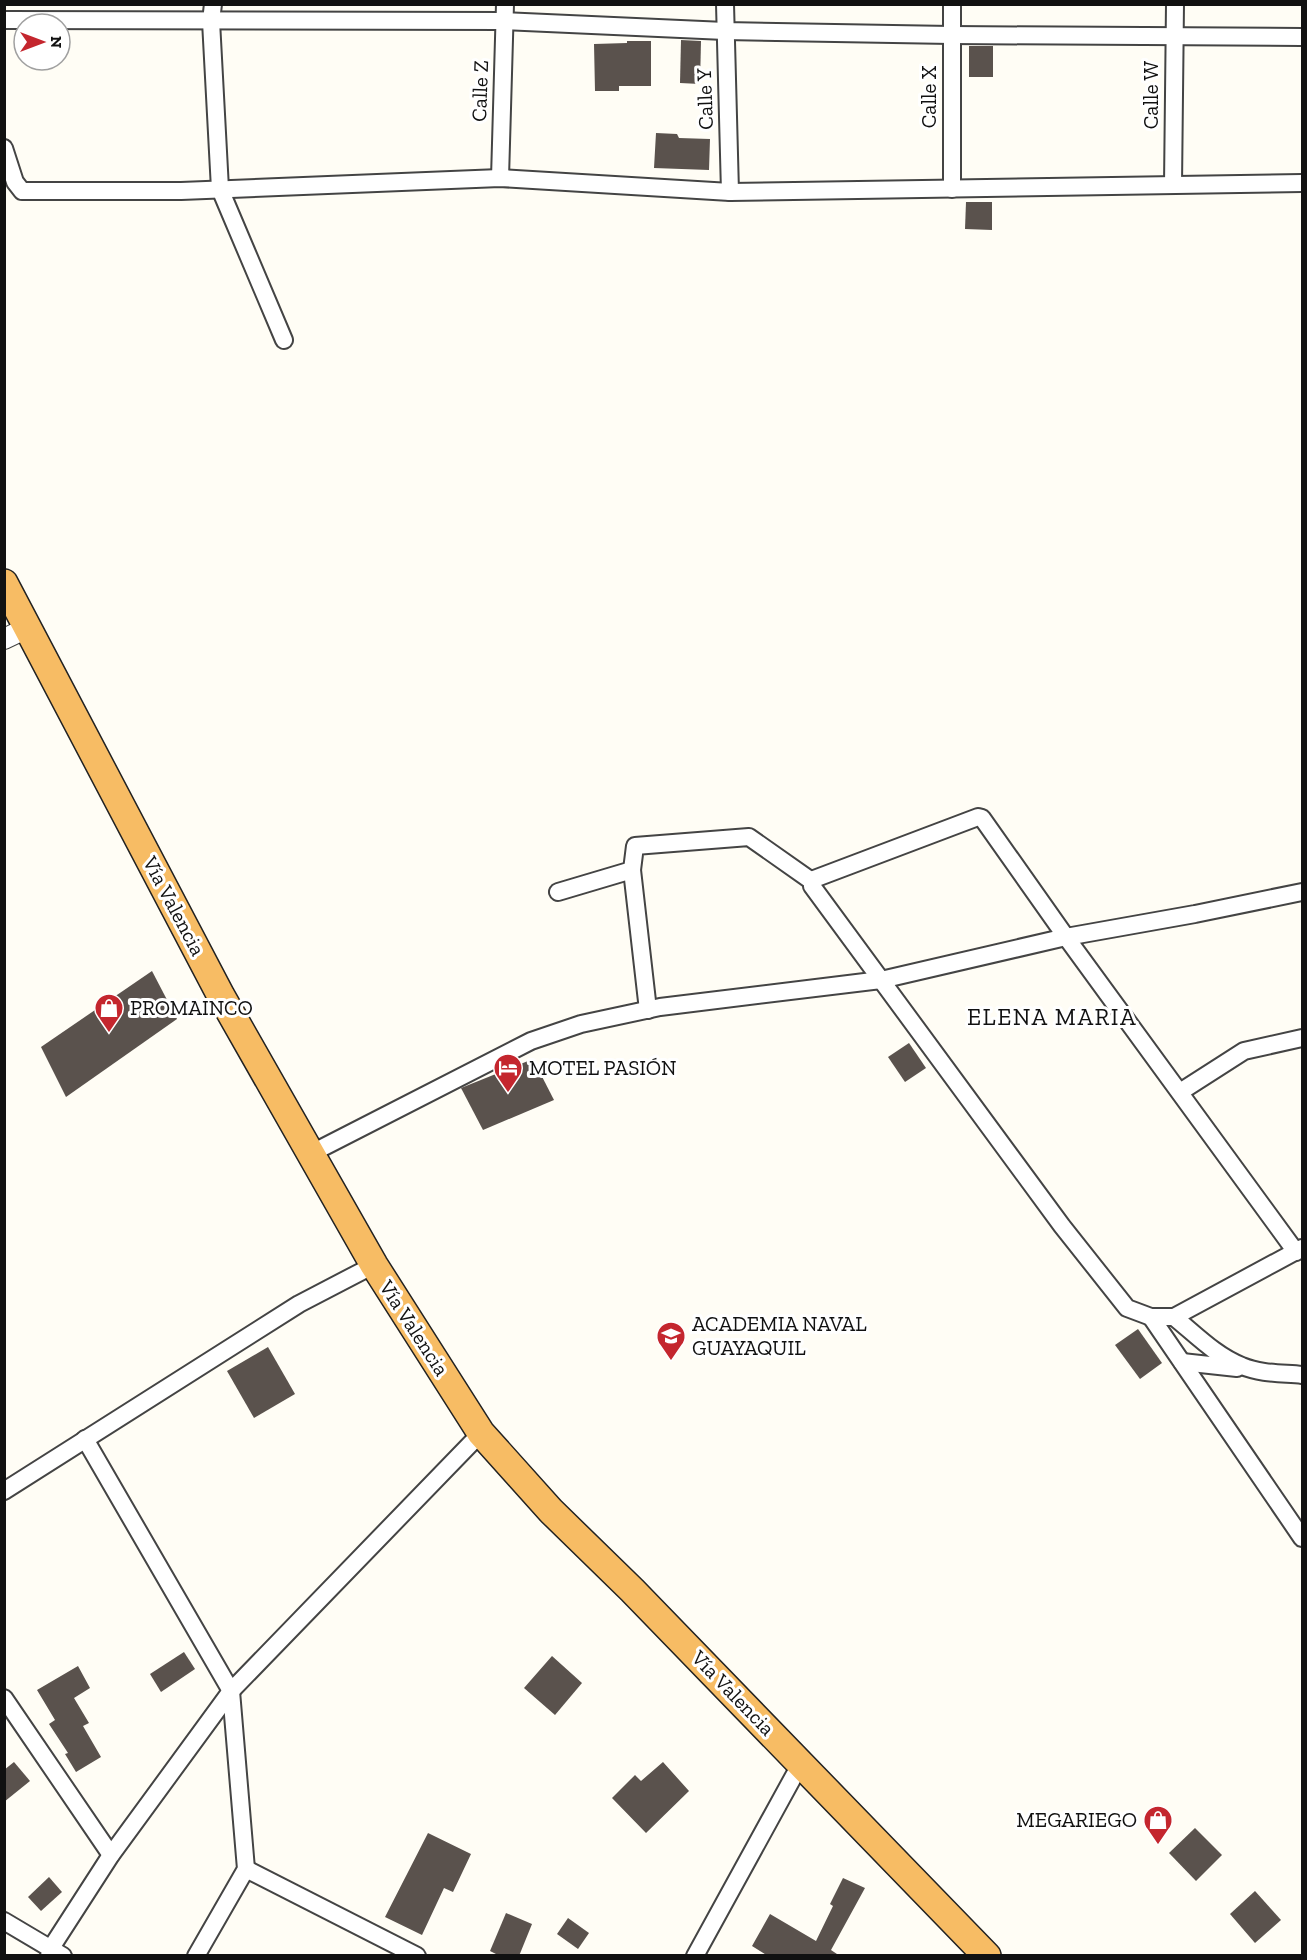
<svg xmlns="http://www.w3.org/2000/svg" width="1307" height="1960" viewBox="0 0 1307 1960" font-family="'Zilla Slab',serif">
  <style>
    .building { fill: #5a524d }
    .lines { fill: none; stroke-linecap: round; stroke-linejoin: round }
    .minor-casing { stroke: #444; stroke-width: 20 }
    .tertiary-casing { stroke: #444; stroke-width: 22 }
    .trunk-casing { stroke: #222; stroke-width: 30 }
    .minor { stroke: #fff; stroke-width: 16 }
    .tertiary { stroke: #fff; stroke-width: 20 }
    .trunk { stroke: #f7bc64; stroke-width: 27 }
    .labels { text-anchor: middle; stroke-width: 6; stroke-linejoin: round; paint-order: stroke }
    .street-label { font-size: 21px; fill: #111; stroke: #fff }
    .poi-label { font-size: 21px; fill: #111; stroke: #fff; text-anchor: start }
    .quarter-label { font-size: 24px; letter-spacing: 1.5px; fill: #111; stroke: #fff }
  </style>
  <rect width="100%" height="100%" fill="#fffdf5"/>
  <!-- building -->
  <g class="building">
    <polygon points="681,40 701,41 700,84 680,83"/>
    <polygon points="627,41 651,41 651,86 619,86 619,91 595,91 594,44 627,43"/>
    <rect x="969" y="46" width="24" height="31"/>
    <polygon points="656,133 677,134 679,138 710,139 709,170 654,168"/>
    <polygon points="966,202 992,202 992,230 965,229"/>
    <polygon points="152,971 177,1019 66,1097 41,1047"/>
    <polygon points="909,1043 926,1068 905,1082 888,1057"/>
    <polygon points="533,1059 554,1100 483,1130 461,1088"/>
    <polygon points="1138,1329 1162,1363 1140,1379 1115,1345"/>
    <polygon points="268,1347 295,1394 254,1418 227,1371"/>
    <polygon points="184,1652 195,1669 161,1692 150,1674"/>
    <polygon points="552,1656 582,1683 555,1715 524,1688"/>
    <polygon points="78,1666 90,1688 74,1698 89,1723 83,1726 101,1757 76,1772 65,1754 68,1753 49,1724 55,1720 37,1690"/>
    <polygon points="14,1762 30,1781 4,1802 4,1770"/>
    <polygon points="663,1762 689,1791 646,1833 612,1798 635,1775 641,1781"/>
    <polygon points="1195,1828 1222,1855 1196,1881 1169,1853"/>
    <polygon points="428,1833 471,1854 453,1892 444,1888 422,1935 385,1917"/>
    <polygon points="49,1877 62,1892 41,1911 28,1897"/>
    <polygon points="843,1878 865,1888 831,1950 840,1956 768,1956 752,1946 770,1914 816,1941 833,1906 830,1904"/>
    <polygon points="1255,1891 1281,1920 1255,1943 1230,1914"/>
    <polygon points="506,1913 532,1924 519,1956 500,1956 490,1951"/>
    <polygon points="568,1918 589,1933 578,1949 557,1934"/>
  </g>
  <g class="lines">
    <!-- minor casing -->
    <g class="minor-casing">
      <g id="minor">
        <polyline points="213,4 211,21 220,189 284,340"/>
        <polyline points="725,4 730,192"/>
        <polyline points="952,4 952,189"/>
        <polyline points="4,20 505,21 725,31 951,35 1302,37"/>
        <polyline points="4,148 15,182 22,191 181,191 500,178 730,192 1302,183"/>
        <polyline points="500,178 505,4"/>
        <polyline points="1173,185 1175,4"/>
        <polyline points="632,870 648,1010"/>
        <polyline points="558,892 632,870 635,846 749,837 813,882"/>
        <polyline points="1180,1092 1244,1051 1302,1038"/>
        <polyline points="310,1154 531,1041 581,1024 660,1007 881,980 1066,937 1195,914 1302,892"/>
        <path d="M1302,1248L1174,1317C1195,1334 1216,1356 1242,1366C1261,1374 1283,1373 1302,1375"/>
        <polyline points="1151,1317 1302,1538"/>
        <polyline points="1174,1317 1151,1317 1127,1308 1062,1226 812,886 814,879 978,817 982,818 1066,937 1296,1252"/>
        <polyline points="1182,1362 1237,1368"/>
        <polyline points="85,1439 231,1691 481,1433"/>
        <polyline points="4,1491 299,1304 374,1265"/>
        <polyline points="4,1698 111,1855"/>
        <polyline points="246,1869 417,1956"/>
        <polyline points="4,1921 63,1956"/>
        <polyline points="49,1956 51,1948 111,1855 231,1691"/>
        <polyline points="196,1956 246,1869 231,1691"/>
        <polyline points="695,1956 801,1763"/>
      </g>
    </g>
    <!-- tertiary casing -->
    <g class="tertiary-casing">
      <polyline id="tertiary" points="4,639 27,628"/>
    </g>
    <!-- trunk casing -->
    <g class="trunk-casing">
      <polyline id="trunk" points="4,583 221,996 374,1265 481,1433 551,1511 632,1590 987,1956"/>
    </g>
    <!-- minor -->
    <use href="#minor" class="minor"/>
    <!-- tertiary -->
    <use href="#tertiary" class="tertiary"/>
    <!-- trunk -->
    <use href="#trunk" class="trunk"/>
  </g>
  <!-- icons -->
  <defs>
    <g id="shop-pin" transform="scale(1.5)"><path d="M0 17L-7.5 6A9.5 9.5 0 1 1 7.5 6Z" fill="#c4262e" stroke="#fff"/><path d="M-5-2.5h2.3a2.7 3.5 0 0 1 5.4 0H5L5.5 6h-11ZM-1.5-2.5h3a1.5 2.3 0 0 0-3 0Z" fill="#fff"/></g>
    <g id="hotel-pin" transform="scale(1.5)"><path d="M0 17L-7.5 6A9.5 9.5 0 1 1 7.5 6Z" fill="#c4262e" stroke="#fff"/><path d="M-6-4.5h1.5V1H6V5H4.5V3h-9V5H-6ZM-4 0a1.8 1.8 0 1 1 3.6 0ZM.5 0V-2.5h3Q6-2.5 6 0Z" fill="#fff"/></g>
    <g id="university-pin" transform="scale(1.5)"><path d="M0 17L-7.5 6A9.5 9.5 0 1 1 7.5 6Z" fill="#c4262e" stroke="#fff"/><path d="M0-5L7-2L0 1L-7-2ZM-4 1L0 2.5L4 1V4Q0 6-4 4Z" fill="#fff"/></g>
  </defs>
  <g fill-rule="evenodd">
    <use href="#shop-pin" x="109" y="1008"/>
    <use href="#hotel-pin" x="508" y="1068"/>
    <use href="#university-pin" x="671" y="1336"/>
    <use href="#shop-pin" x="1158" y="1820"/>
  </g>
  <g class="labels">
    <!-- street labels -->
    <g class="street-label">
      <text transform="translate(480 91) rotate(-88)" y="7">Calle Z</text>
      <text transform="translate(1151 95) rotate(-90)" y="7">Calle W</text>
      <text transform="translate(929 97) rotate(-90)" y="7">Calle X</text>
      <text transform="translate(705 99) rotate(-92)" y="7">Calle Y</text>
      <text transform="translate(174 906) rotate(62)" y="7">Vía Valencia</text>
      <text transform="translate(414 1328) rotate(57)" y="7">Vía Valencia</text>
      <text transform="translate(733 1693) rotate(46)" y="7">Vía Valencia</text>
    </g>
    <!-- poi labels -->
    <g class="poi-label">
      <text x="130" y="1015">PROMAINCO</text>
      <text x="529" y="1075">MOTEL PASIÓN</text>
      <text x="692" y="1331">ACADEMIA NAVAL<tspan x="692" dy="24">GUAYAQUIL</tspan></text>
      <text x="1137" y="1827" text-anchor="end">MEGARIEGO</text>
    </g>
    <!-- quarter labels -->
    <g class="quarter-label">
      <text x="1052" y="1025">ELENA MARIA</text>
    </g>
  </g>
  <!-- border -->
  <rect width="1307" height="1960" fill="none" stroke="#111111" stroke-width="12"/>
  <!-- north arrow -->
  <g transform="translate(42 42) rotate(90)"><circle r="28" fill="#ffffff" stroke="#a0a0a0" stroke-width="1.5"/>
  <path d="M0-4.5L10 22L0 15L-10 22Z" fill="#c4262e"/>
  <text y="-9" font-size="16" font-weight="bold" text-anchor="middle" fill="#111111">N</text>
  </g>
</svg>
